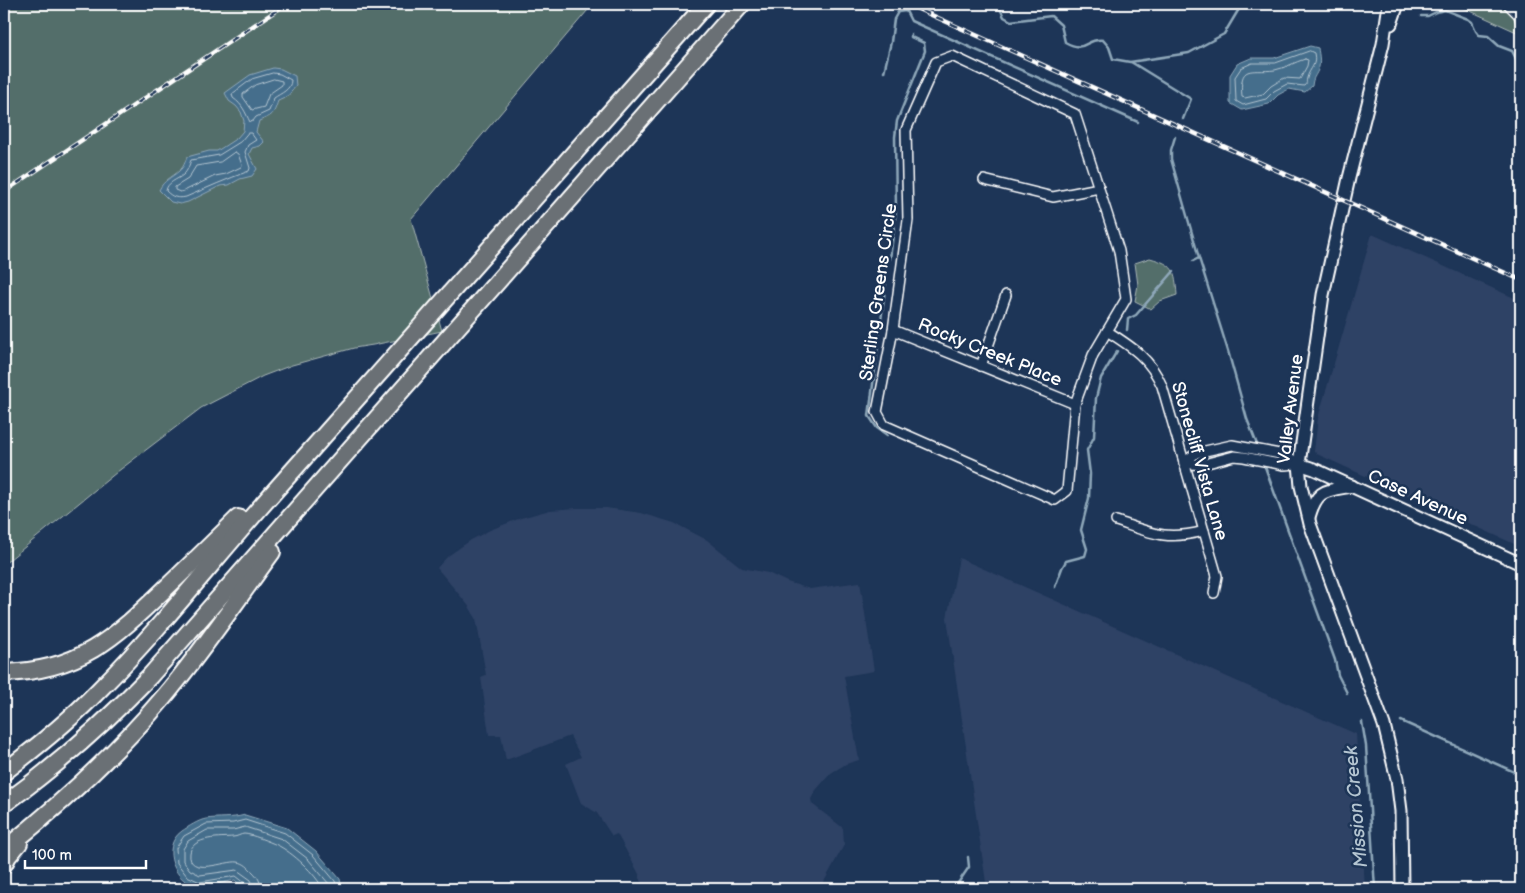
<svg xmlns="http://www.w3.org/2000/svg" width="1525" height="893" viewBox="0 0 1525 893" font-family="'Balsamiq Sans',sans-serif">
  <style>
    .built { fill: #2f4265 }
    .green { fill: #536e6b; stroke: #a9b6b5 }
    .water { fill: #446e8c; stroke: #8fa8ba }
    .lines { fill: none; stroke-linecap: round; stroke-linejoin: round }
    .shore { stroke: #b4c5d1; stroke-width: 1 }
    .stream { stroke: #8fa8ba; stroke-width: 2.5 }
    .minor-casing { stroke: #fff; stroke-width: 12 }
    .tertiary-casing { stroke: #fff; stroke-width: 15 }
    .motorway-casing { stroke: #fff; stroke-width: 20 }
    .minor { stroke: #1d3557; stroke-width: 9 }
    .tertiary { stroke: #1d3557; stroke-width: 11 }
    .motorway { stroke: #6a7074; stroke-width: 16 }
    .rail-casing { stroke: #fff; stroke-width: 4.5 }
    .rail { stroke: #1d3557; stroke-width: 2.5; stroke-dasharray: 8; stroke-linecap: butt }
    .labels { text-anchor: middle; stroke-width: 5; stroke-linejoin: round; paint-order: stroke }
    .street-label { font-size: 18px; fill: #fff; stroke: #1d3557 }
    .water-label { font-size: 19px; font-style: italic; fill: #b4c5d1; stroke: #1d3557 }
  </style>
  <rect width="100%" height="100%" fill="#1d3557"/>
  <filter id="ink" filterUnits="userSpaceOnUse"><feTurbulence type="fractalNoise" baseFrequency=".02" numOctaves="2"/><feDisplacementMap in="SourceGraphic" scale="10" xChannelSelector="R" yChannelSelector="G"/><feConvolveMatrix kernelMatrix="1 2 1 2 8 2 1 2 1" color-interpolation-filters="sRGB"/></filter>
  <g filter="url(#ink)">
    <!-- built -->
    <g class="built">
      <polygon points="1372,234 1521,301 1521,547 1317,454 1314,451 1318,418"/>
      <polygon points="577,508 606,508 641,513 674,523 707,540 742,568 768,573 787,582 810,589 860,582 874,671 844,676 859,760 846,764 831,773 816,790 811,799 812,804 843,828 844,845 820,889 643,889 639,874 617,834 612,836 597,813 581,803 566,764 581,757 570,736 506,760 501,735 489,735 481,677 486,675 476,618 468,605 437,568 448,556 471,540 490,530 521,518 550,510"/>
      <polygon points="959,558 1356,734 1365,889 987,889 947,618"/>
    </g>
    <!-- green -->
    <g class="green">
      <polygon points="4,4 593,4 411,219 442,331 373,345 354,348 292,365 263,376 201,408 117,472 4,564"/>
      <polygon points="1455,4 1521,4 1521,34"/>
      <path d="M1150,258C1175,265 1175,270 1177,295L1160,301L1151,309L1135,301L1138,285L1135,263Z"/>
    </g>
    <!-- water -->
    <g class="water">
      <path d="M1310,46L1318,48C1319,55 1321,63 1318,70C1315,77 1313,77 1312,86L1305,92L1289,89L1278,95L1269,104L1242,110L1230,103V75L1237,64L1251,58H1274Z"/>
      <path d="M273,68L281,69L295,76L296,86L287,97L278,101C273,116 273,115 259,121L256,132L264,142L260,146L252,148L249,154L257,169L252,176L240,179L229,185L220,186L188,202L180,204L171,202L159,190C164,180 171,178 179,171C184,167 185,162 187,157L209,151H217L237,138L243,131L244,121L241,112L236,106L229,101L225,93L250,75Z"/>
      <path d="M245,815L287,828L316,851L340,879L342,889H244L235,880C225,882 209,887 200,887C175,885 159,847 182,831C188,827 199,820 206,819C219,817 231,819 245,815Z"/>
    </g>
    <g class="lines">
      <!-- shore -->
      <g class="shore">
        <path d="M1310,51L1314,53C1317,66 1310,67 1307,78C1305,86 1309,80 1304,86L1287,84L1274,91L1266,99L1243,105L1236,101L1235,77L1241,68L1252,63H1275Z"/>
        <path d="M1305,59L1308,60L1307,66L1300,79L1284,78L1271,86L1263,94L1245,98L1242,97C1239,63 1250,73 1275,70C1285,68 1295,62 1305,59Z"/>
        <path d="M273,73L280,74L291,80C291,90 281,93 274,98L269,111L256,117L253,121L250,122C245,112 243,105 233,98L232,94L252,79Z"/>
        <polygon points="274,79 282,81 282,85 269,94 264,107 252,110 243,97 243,94 255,85"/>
        <path d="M248,133H251L256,140L248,145L245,152L250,168L249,171C227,179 207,188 186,197C177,199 172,197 166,191C167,182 177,180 183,175C188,171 189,165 191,160L219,155L240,142Z"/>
        <polygon points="235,152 238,154 242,165 241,167 226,174 215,176 184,191 180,192 175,190 175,187 188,179 196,166 220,162"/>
        <polyline points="247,889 246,884 236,876 200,882 187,876 177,863 176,848 184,836 206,824 233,823 245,820 285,833 313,855 335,881 337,889"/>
        <polyline points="253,889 251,880 237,870 200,875 190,870 183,861 183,849 188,841 207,830 233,830 245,827 282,839 308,859 329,884 330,889"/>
        <path d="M261,889C261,882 258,877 253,872C249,868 245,863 238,862C227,860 187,878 190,853C192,836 222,838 233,837C237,837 241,834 244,834C251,834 270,842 277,845C292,852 316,874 323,889"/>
      </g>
      <!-- stream -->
      <g class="stream">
        <path d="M998,4L1004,17L1011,21L1051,16L1061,25L1065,42C1087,54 1084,38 1103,40L1109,47L1113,59L1130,62L1189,53L1224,34L1239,9L1245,4"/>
        <polyline points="1284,4 1298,4"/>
        <polyline points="1421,16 1428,16 1436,12 1445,10 1468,19 1472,22 1476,31 1479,35 1488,36 1499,46 1512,51 1521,68"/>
        <polyline points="1131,62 1191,99 1183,119"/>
        <polyline points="884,72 891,42 894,19 898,12 906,11 911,21 1138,122"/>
        <polyline points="1175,137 1171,150 1171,159 1199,258 1228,351 1247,419 1258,447"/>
        <polyline points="890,259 896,210 895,137 897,121 925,51 924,43 911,37 911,34"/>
        <polyline points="1193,261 1199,258"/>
        <polyline points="1127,330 1128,319 1136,315 1174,271"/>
        <polyline points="887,435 877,428 869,416 887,273"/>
        <polyline points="1264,464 1335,660 1338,675 1347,693"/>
        <polyline points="1055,587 1062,568 1066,561 1085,556 1087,549 1081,530 1089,498 1090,474 1087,450 1094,437 1096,398 1101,378 1117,351"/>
        <polyline points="1401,721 1521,775"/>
        <polyline points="1362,722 1366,746 1375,889"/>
        <polyline points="954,889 969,867 968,857"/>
      </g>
      <!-- minor casing -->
      <g class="minor-casing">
        <g id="minor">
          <polyline points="1508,4 1519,15"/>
          <polyline points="1521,4 1519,15 1521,21"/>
          <polygon points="952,56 1075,114 1119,251 1126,299 1093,355 1075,404 1067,491 1055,500 884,425 877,412 893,330 908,220 906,130 936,62"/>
          <polyline points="984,180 1053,197 1099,188"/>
          <polyline points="893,330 1075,404"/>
          <path d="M1107,331C1132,347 1150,358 1162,386L1217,576L1214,593"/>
          <polyline points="981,366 1006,295"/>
          <polyline points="1184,463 1196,453 1232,445 1285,455 1299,464"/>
          <polyline points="1184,463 1200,465 1234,456 1244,457 1284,465 1298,464"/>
          <path d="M1116,521C1152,533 1165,541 1204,531"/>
        </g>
      </g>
      <!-- tertiary casing -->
      <g class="tertiary-casing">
        <g id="tertiary">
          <polyline points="1389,4 1383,44 1349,178 1323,295 1299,464 1301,486 1310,524 1384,725 1397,779 1401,811 1402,889"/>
          <polyline points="1391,24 1398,4"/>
          <polyline points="1299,464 1314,469 1521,564"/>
          <path d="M1309,517C1317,489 1325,491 1352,486"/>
        </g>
      </g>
      <!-- motorway casing -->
      <g class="motorway-casing">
        <g id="motorway">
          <path d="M4,673C79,671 113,639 164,590C189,566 214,542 238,518"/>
          <path d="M4,772C37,747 70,720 99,690C161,628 214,559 272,494C417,331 562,167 706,4"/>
          <path d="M4,804C58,765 104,724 150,676L742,4"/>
          <path d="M4,850C61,804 115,755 163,698C202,652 236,601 272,552"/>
          <polyline points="4,864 8,856 19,843"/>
        </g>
      </g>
      <!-- minor -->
      <use href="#minor" class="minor"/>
      <!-- tertiary -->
      <use href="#tertiary" class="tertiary"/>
      <!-- motorway -->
      <use href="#motorway" class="motorway"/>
      <!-- rail casing -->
      <g class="rail-casing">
        <g id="rail">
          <polyline points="907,4 1521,280"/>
          <polyline points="4,192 286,4"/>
        </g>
      </g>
      <!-- rail -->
      <use href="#rail" class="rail"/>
    </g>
  </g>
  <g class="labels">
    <!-- street labels -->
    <g class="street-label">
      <text transform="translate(878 292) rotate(-82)" y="6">Sterling Greens Circle</text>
      <text transform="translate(990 352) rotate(22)" y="6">Rocky Creek Place</text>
      <text transform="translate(1290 409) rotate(-83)" y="6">Valley Avenue</text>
      <text transform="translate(1200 461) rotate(74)" y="6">Stonecliff Vista Lane</text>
      <text transform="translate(1418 497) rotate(25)" y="6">Case Avenue</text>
    </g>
    <!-- water labels -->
    <g class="water-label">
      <text transform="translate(1355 807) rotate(-95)" y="7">Mission Creek</text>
    </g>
  </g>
  <!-- margin -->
  <rect width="1525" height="893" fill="none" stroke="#1d3557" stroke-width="20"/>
  <rect x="10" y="10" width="1505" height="873" fill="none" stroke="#fff" stroke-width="2" filter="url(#ink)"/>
  <!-- scale -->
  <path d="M25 860v8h121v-8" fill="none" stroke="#ffffff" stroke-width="2.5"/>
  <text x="32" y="860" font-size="15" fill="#ffffff" stroke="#1d3557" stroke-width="4" paint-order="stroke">100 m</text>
</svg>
